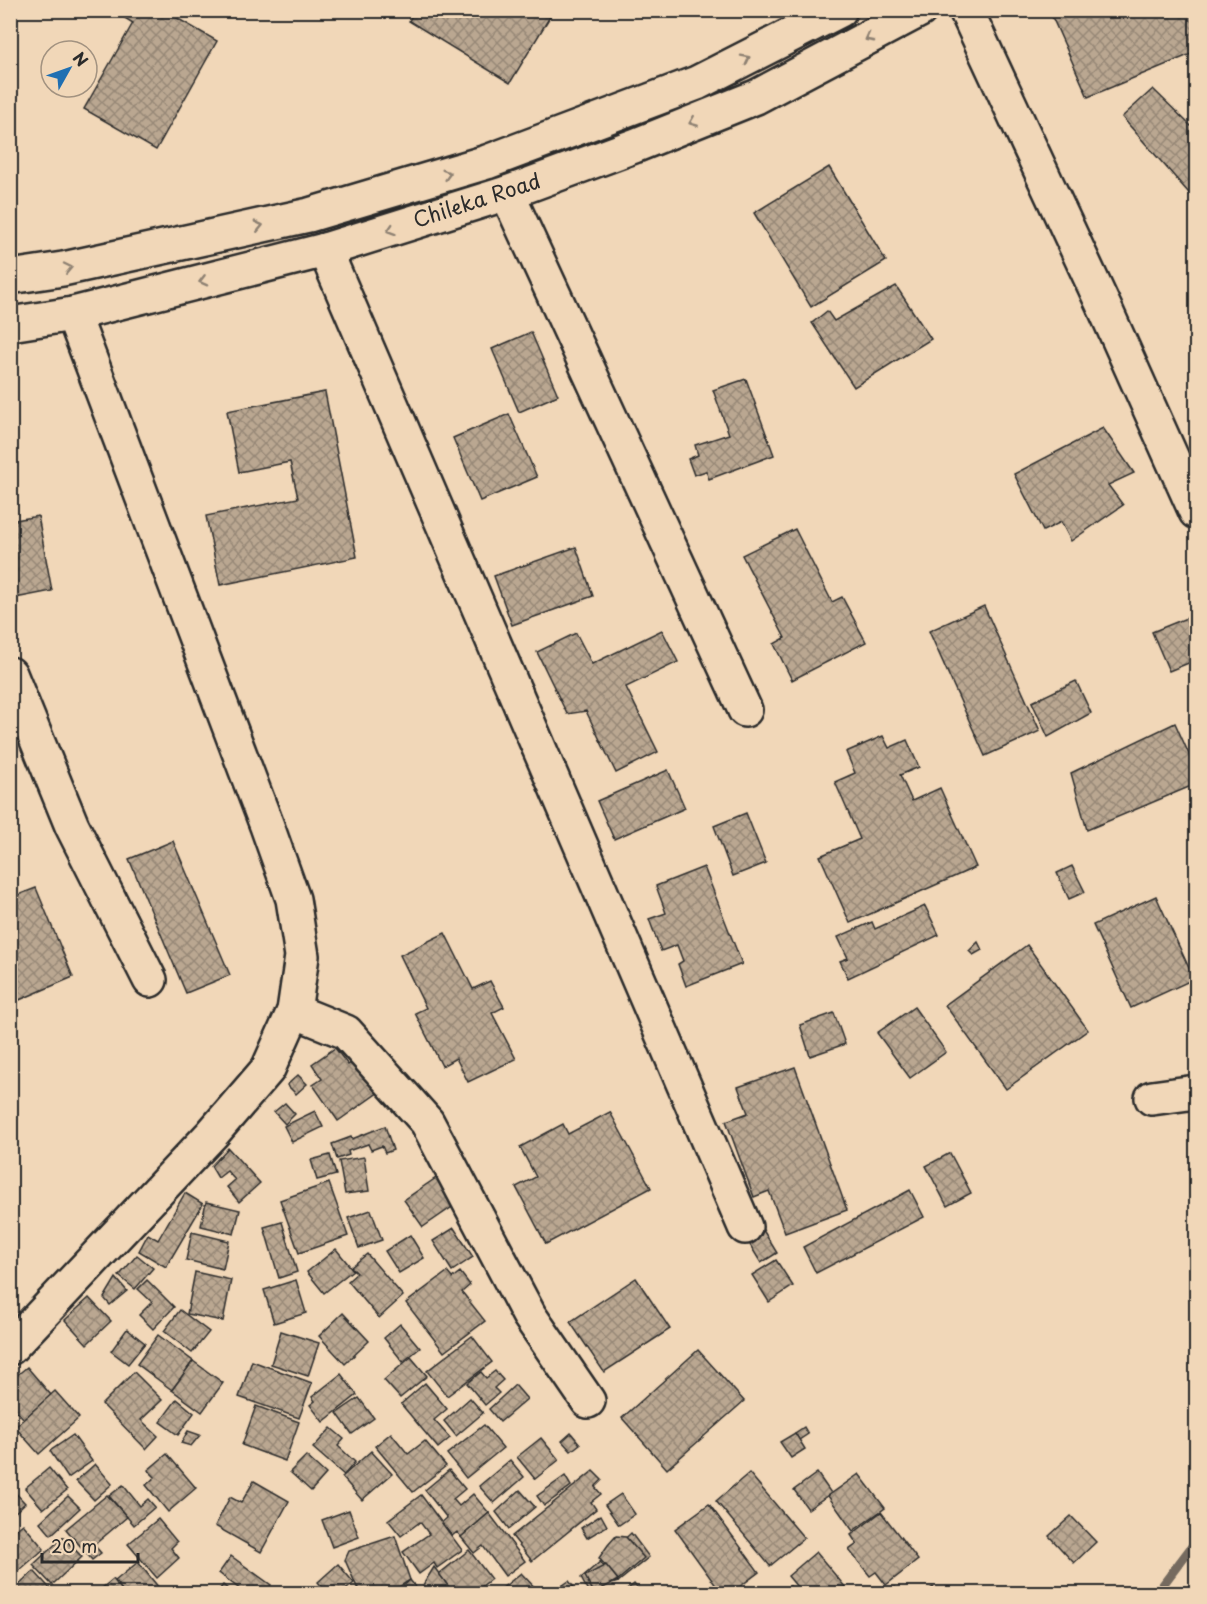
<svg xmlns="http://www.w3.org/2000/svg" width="1207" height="1604" viewBox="0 0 1207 1604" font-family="'Playpen Sans',sans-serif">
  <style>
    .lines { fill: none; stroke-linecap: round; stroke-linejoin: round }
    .stream { stroke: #746b5f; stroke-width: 9 }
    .building { fill: url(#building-cross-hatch); stroke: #2b2b2b; stroke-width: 1.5 }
    .street-casing { stroke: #2b2b2b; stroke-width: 38 }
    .highway-casing { stroke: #2b2b2b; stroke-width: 38 }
    .street { stroke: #f1d7b8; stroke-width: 33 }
    .highway { stroke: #f1d7b8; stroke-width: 33 }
    .oneway { stroke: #8e8172 }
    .labels { text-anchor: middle; stroke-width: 6; stroke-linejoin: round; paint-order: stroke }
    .street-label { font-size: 21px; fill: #2b2b2b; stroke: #f1d7b8 }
  </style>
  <defs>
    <pattern id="building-cross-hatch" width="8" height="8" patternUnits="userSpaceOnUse" patternTransform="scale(1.5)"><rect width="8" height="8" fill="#baa791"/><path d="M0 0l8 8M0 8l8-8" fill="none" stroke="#978877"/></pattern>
  </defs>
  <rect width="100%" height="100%" fill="#f1d7b8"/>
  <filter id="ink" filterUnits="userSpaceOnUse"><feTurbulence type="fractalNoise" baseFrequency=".0167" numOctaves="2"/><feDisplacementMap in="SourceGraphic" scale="12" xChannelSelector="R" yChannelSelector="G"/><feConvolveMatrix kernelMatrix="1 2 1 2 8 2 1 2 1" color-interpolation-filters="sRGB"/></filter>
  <g filter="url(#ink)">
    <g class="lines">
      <!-- stream -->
      <polyline class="stream" points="1156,1594 1196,1541"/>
    </g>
    <!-- building -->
    <g class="building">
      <polygon points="112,10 163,10 217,41 156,150 84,109 133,23"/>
      <polygon points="415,10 554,10 510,83 409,21"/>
      <polygon points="1049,10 1196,10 1196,52 1088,97"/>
      <polygon points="1153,89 1192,127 1196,123 1196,201 1122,117"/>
      <polygon points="829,167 886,261 811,307 754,213"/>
      <polygon points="896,286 931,339 854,387 812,323 827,311 834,321"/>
      <polygon points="531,332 558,395 519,412 492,349"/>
      <polygon points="746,379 774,455 709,479 706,471 694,475 688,459 698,455 695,445 729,434 713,390"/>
      <polygon points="325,392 357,557 220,585 206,516 298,498 290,462 239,472 227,411"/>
      <polygon points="509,414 537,477 480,501 453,438"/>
      <polygon points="1103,428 1134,473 1108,485 1123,505 1071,541 1061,522 1043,531 1014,474"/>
      <polygon points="38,516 52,591 10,599 10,521"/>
      <polygon points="795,529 832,602 842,597 866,642 792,680 774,644 785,638 742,555"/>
      <polygon points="576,547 593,596 512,625 494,576"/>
      <polygon points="984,606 1040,731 985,756 929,631"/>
      <polygon points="1196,614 1196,660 1169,671 1152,632"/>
      <polygon points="662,630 678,662 626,687 658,752 616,773 586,711 567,714 537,652 576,633 592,664"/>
      <polygon points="1076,681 1091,713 1048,737 1032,702"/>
      <polygon points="1175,723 1196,770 1196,784 1087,830 1071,773"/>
      <polygon points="883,736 889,748 907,740 919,767 900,775 912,801 940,788 976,867 850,923 820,856 860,839 835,782 855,773 846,752"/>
      <polygon points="668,770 685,808 614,839 597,801"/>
      <polygon points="746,813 766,863 733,876 714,826"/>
      <polygon points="173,841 230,975 186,993 129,859"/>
      <polygon points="1072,866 1085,892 1069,899 1057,873"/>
      <polygon points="704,867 742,964 686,986 678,964 683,961 677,945 661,951 649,919 666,913 656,886"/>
      <polygon points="36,888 73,977 10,1004 10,898"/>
      <polygon points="1156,896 1194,979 1131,1008 1093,925"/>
      <polygon points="925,906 939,935 848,978 840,961 848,958 838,937 872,922 875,929"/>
      <polygon points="445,933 473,989 490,981 504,1007 492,1013 516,1059 468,1082 456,1058 442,1066 415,1013 426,1008 400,955"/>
      <polygon points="978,942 982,950 973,955 969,951"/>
      <polygon points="1027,945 1088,1030 1006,1089 945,1005"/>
      <polygon points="914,1007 946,1052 910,1078 877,1033"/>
      <polygon points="834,1013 845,1044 810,1056 800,1025"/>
      <polygon points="335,1048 348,1065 357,1059 379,1092 338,1121 313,1085 322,1079 312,1064"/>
      <polygon points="795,1067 847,1210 785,1233 769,1191 754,1197 726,1121 748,1113 738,1087"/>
      <polygon points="298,1075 307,1084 296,1094 287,1085"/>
      <polygon points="285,1103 295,1114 285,1124 274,1112"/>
      <polygon points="315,1111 323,1127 292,1142 284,1126"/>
      <polygon points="610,1112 651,1188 546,1244 516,1187 536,1177 520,1147 563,1124 568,1134"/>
      <polygon points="385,1126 393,1150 385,1153 382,1146 371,1150 368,1144 348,1151 349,1155 337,1159 332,1144 351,1137 352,1139"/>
      <polygon points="228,1148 260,1183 239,1202 227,1187 235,1180 227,1171 218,1178 211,1166"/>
      <polygon points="950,1153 971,1193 947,1206 926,1166"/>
      <polygon points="330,1155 336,1175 317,1180 311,1160"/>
      <polygon points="364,1157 369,1191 345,1194 339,1161"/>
      <polygon points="436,1178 455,1205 423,1227 404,1200"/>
      <polygon points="329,1183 348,1236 299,1253 280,1200"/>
      <polygon points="910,1190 924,1217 816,1273 803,1247"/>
      <polygon points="185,1193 203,1204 166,1267 139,1251 148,1234 158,1240"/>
      <polygon points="206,1202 240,1210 234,1234 201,1226"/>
      <polygon points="371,1210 382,1240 359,1248 348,1218"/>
      <polygon points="282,1222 297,1272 279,1278 264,1227"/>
      <polygon points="454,1228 473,1257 452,1271 433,1241"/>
      <polygon points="763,1230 777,1253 761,1263 747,1240"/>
      <polygon points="192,1232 229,1241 223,1269 186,1260"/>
      <polygon points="410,1235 424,1258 399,1273 385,1251"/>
      <polygon points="336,1249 353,1270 324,1293 307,1272"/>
      <polygon points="367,1254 403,1296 379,1318 348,1281 357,1273 351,1267"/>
      <polygon points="137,1255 153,1268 135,1289 119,1276"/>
      <polygon points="776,1260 793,1286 769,1302 752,1275"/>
      <polygon points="195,1272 231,1280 223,1321 187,1314"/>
      <polygon points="447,1272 452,1278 460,1272 470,1285 462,1292 485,1321 444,1352 406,1303"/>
      <polygon points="116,1278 127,1291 110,1305 104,1298"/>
      <polygon points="636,1278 670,1329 604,1372 570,1322"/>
      <polygon points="147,1280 174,1307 153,1329 139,1315 152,1302 138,1289"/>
      <polygon points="296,1280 306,1313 274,1323 264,1290"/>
      <polygon points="89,1298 111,1321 87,1344 65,1320"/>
      <polygon points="180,1310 209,1332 192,1353 164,1331"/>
      <polygon points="343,1313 369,1341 345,1364 319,1336"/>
      <polygon points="400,1324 420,1348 403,1362 384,1338"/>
      <polygon points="127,1329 145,1343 128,1364 111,1351"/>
      <polygon points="281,1331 319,1343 308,1376 271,1364"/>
      <polygon points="158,1335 193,1361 172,1390 137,1364"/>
      <polygon points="472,1336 492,1362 447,1396 427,1371"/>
      <polygon points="698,1350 744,1401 667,1469 622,1418"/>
      <polygon points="411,1357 427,1376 400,1398 384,1380"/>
      <polygon points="193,1361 223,1383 202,1412 172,1390"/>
      <polygon points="252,1361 312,1383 299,1418 239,1397"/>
      <polygon points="27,1367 51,1395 24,1419 10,1404 10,1381"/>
      <polygon points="495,1371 503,1380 494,1388 499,1393 485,1405 467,1383 481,1372 486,1378"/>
      <polygon points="134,1372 162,1400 141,1420 158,1436 146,1449 102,1404"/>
      <polygon points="341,1374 357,1395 323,1422 310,1405 315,1401 312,1397"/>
      <polygon points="425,1383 447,1409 434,1420 450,1438 438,1448 401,1404"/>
      <polygon points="515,1385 527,1399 500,1422 489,1409"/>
      <polygon points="55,1391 79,1418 39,1454 15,1427"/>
      <polygon points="359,1398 374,1418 352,1434 337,1413"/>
      <polygon points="470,1398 483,1413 456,1436 444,1421"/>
      <polygon points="177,1399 194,1413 178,1435 160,1422"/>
      <polygon points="256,1406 299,1422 285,1461 242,1445"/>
      <polygon points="484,1425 503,1448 466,1478 447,1454"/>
      <polygon points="804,1427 808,1434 799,1440 795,1433"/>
      <polygon points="331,1428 344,1439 338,1446 355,1462 344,1475 313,1448"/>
      <polygon points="188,1431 200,1435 191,1446 181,1443"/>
      <polygon points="391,1433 408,1454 425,1441 446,1466 413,1492 375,1446"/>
      <polygon points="571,1433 580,1444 571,1451 562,1441"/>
      <polygon points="795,1433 805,1449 791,1458 780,1442"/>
      <polygon points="73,1435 92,1461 68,1478 50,1451"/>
      <polygon points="541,1438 559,1460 535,1479 517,1457"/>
      <polygon points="371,1451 392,1474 362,1500 342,1477"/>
      <polygon points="167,1454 196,1488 168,1512 146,1485 155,1477 148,1470"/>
      <polygon points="306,1456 326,1474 311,1491 290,1472"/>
      <polygon points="510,1460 524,1477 494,1503 479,1486"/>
      <polygon points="95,1464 112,1484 94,1500 76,1481"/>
      <polygon points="49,1468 67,1490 43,1509 25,1488"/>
      <polygon points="449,1470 465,1489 453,1499 459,1506 473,1494 489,1513 461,1537 457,1532 452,1536 441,1523 447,1518 425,1490"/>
      <polygon points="593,1471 602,1480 595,1487 601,1494 591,1502 596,1509 532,1561 512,1536"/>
      <polygon points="749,1473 804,1538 770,1566 716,1501"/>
      <polygon points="817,1473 831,1493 808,1509 794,1490"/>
      <polygon points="859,1474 885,1508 853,1531 828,1496"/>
      <polygon points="565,1476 571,1486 544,1506 537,1496"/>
      <polygon points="254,1481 289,1501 261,1552 215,1526 230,1497 241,1503"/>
      <polygon points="123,1485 140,1506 148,1499 155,1507 134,1525 109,1496"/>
      <polygon points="10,1487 25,1503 10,1517"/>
      <polygon points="520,1490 535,1507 509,1529 496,1512"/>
      <polygon points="621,1494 635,1514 619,1525 605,1505"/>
      <polygon points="107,1495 127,1517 94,1545 101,1553 92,1560 66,1529"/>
      <polygon points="421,1495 462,1550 437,1568 434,1563 419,1574 403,1552 429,1534 420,1522 401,1536 388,1520"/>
      <polygon points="68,1496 80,1508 51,1535 40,1522"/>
      <polygon points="709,1504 759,1572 730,1594 722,1594 675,1529"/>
      <polygon points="349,1510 359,1537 332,1547 322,1520"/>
      <polygon points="881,1512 918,1560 886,1585 876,1572 870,1576 849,1550 857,1544 851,1535"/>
      <polygon points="489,1513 525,1561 505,1576 483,1546 474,1553 461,1537"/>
      <polygon points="601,1515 607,1526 587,1538 581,1528"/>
      <polygon points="1071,1516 1096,1542 1074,1563 1049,1536"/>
      <polygon points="158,1519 177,1542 171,1548 179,1558 157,1578 128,1544"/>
      <polygon points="23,1524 44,1549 14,1575 10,1570 10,1534"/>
      <polygon points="631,1533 649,1557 618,1582 600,1562"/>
      <polygon points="395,1536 410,1580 388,1594 360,1594 345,1560 349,1551"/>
      <polygon points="616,1536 626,1537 644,1558 618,1580 599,1558 608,1545"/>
      <polygon points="63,1537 82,1557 52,1585 33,1565"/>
      <polygon points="469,1550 491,1579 472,1594 454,1594 439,1574"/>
      <polygon points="816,1552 851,1594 803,1594 788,1576"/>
      <polygon points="231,1556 271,1585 265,1594 246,1594 219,1573"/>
      <polygon points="138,1562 164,1594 125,1594 115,1581"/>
      <polygon points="600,1562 618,1582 588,1591 581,1578"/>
      <polygon points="338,1564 354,1583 341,1594 328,1594 318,1582"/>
      <polygon points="606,1565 618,1580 594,1593 585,1576"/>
      <polygon points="434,1567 454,1594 430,1594 423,1585"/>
      <polygon points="34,1571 55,1594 24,1594 17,1587"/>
      <polygon points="521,1573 541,1594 495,1594"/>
      <polygon points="113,1579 125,1594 95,1594"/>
      <polygon points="410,1580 421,1594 395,1594"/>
      <polygon points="569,1581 579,1594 554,1594 553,1592"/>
      <polygon points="634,1584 642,1594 622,1594"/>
      <polygon points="223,1585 234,1594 216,1594"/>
      <polygon points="790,1586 797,1594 781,1594"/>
      <polygon points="895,1587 900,1594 887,1594"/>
      <polygon points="933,1587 937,1594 923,1594"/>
      <polygon points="358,1588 362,1594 350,1594"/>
    </g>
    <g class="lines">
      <!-- street casing -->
      <g class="street-casing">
        <g id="street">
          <polyline points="966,10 1106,311 1196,512"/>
          <polyline points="507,193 745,710"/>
          <polyline points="325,250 745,1227"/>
          <polyline points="10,674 72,826 150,980"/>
          <polyline points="294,1011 346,1032 427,1122 529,1315 588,1401"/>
          <polyline points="1152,1098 1196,1092"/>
          <polyline points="10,1348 212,1134 268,1069 294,1011 302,956 293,899 267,826 73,314"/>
        </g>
      </g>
      <!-- highway casing -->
      <g class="highway-casing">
        <g id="highway">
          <polyline points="10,277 63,269 309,215 487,162 697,83 840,10"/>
          <polyline points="10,324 73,314 325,250 507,193 634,146 756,97 920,10"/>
        </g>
      </g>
      <!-- street -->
      <use href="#street" class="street"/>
      <!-- highway -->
      <use href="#highway" class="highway"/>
    </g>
    <!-- one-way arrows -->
    <defs><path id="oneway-chevron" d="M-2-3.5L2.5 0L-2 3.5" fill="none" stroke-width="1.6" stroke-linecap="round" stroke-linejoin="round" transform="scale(1.5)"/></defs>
    <g class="oneway">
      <use href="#oneway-chevron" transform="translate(869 38) rotate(152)"/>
      <use href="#oneway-chevron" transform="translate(746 59) rotate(-27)"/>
      <use href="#oneway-chevron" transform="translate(693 122) rotate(158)"/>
      <use href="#oneway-chevron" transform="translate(447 174) rotate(-16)"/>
      <use href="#oneway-chevron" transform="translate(259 226) rotate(-13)"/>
      <use href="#oneway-chevron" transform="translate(391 230) rotate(162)"/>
      <use href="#oneway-chevron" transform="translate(68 268) rotate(-12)"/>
      <use href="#oneway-chevron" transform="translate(203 281) rotate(166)"/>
    </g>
  </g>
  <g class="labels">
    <!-- street labels -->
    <g class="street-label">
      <text transform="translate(477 201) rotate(-18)" y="7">Chileka Road</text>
    </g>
  </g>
  <!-- margin -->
  <rect width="1207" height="1604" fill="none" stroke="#f1d7b8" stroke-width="36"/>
  <rect x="18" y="18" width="1171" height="1568" fill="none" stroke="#2b2b2b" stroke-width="2" filter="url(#ink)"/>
  <!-- north arrow -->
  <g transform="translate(69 69) rotate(50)"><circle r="28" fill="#f1d7b8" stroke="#a29280" stroke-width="1.5"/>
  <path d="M0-4.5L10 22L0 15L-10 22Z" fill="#1f6fb2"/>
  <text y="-9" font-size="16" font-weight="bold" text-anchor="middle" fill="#2b2b2b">N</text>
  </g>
  <!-- scale -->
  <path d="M42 1553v9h96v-9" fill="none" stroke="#2b2b2b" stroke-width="3"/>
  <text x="51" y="1553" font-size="18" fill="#2b2b2b" stroke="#f1d7b8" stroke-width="4.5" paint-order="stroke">20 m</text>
</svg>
